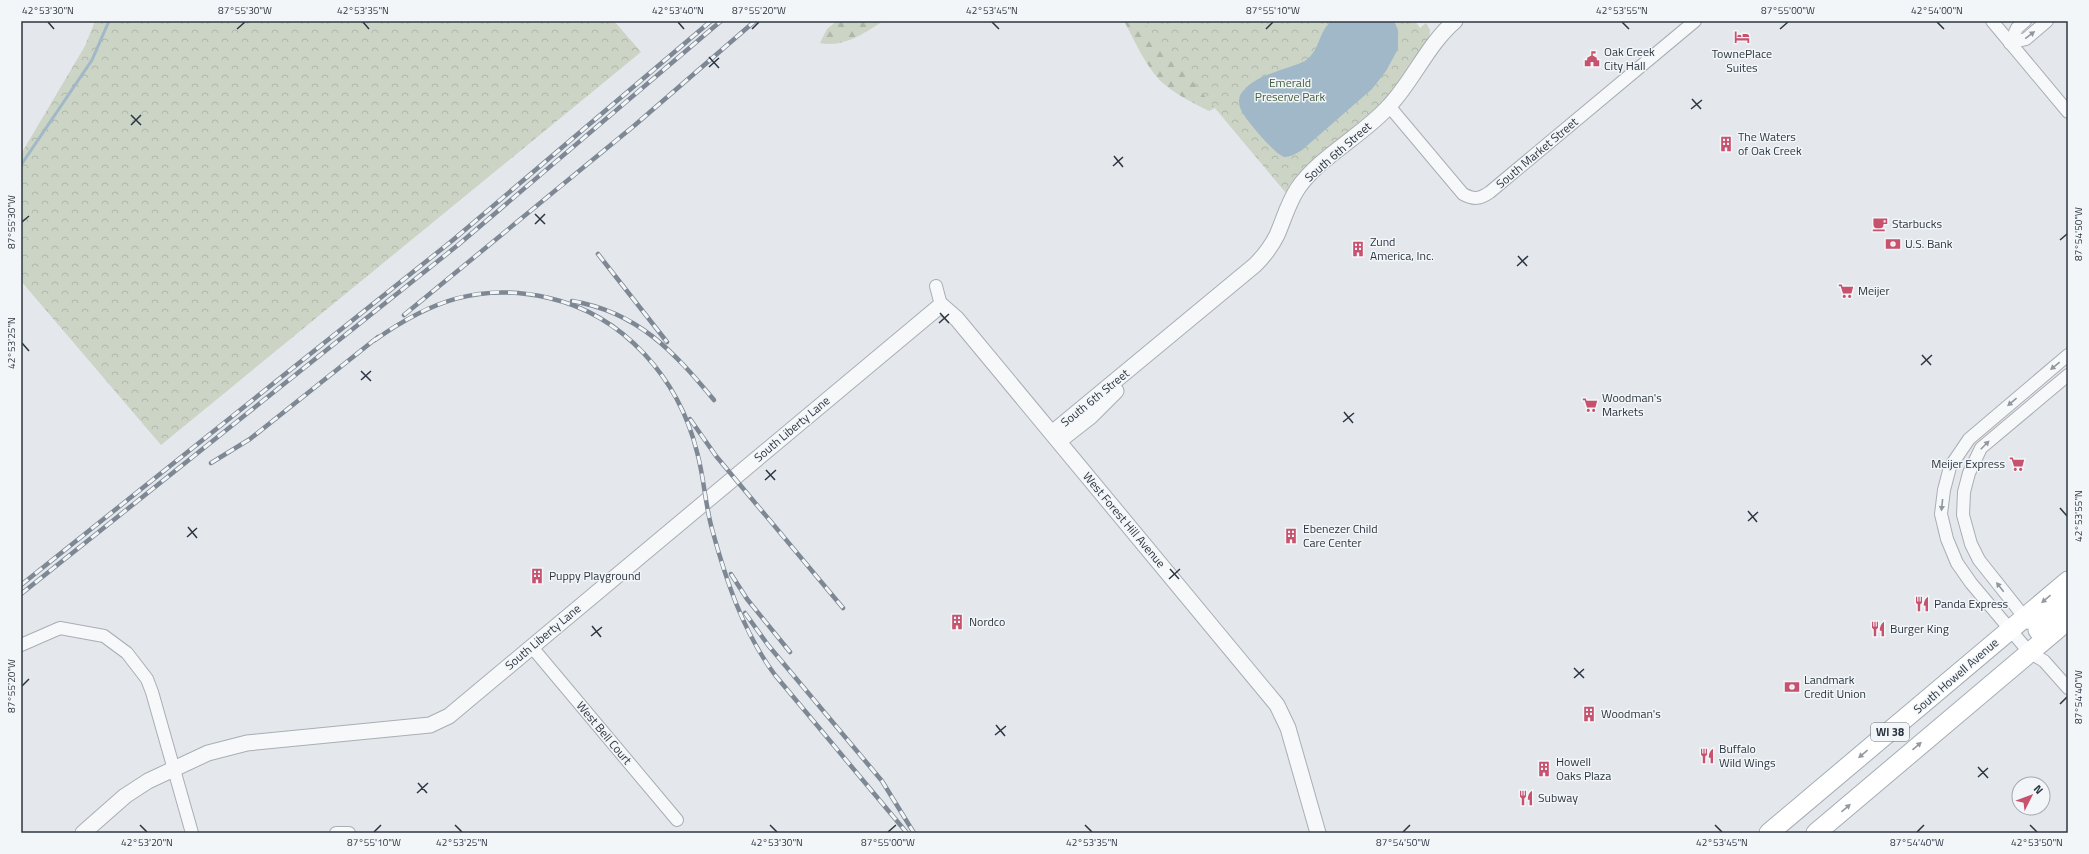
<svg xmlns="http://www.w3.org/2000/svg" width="2089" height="854" viewBox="0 0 2089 854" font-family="'Titillium Web',sans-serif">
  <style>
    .forest { fill: url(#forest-firs) }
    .park { fill: url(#park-crowns) }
    .water { fill: #a1b8c8 }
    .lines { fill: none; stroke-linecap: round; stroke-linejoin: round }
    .stream { stroke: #a1b8c8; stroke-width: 3 }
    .minor-casing { stroke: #a9aeb5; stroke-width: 14 }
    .tertiary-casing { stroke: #a9aeb5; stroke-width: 17 }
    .primary-casing { stroke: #a4adb6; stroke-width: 21 }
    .minor { stroke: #f6f8f9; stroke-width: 12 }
    .tertiary { stroke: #f6f8f9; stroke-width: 15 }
    .primary { stroke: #fff; stroke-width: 19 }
    .rail-casing { stroke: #7e8894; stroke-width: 4.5 }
    .rail { stroke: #f3f6f8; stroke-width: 3; stroke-dasharray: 9; stroke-linecap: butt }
    .oneway { fill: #91979e }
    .oneway2 { fill: #969aa0 }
    .ticks { fill: none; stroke: #2c3642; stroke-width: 1.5 }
    .labels { text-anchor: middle; stroke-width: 3; stroke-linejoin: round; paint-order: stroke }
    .shield { fill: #f3f6f8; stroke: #687079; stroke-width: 1 }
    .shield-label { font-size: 11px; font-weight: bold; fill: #2c3642 }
    .poi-label { font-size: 12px; fill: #2c3642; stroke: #f3f6f8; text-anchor: start }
    .park-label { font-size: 12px; fill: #445d3a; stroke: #f3f6f8 }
    .street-label { font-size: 12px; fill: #2c3642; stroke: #f3f6f8 }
    .neatline { fill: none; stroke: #2c3642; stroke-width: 1.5 }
    .ticks-label { font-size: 10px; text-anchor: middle; fill: #2c3642 }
  </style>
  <defs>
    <pattern id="forest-firs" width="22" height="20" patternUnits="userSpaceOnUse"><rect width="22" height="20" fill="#cbd4c5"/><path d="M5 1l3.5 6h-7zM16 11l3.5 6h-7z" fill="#aeb7aa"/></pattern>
    <pattern id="park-crowns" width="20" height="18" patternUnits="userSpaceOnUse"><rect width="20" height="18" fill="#cbd4c5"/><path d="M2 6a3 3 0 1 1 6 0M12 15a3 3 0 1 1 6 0" fill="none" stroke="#aeb7aa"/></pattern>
  </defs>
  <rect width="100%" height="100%" fill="#e4e7eb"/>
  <!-- forest -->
  <g class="forest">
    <path d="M837,21H883C865,33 843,48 820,43L827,29Z"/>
    <path d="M1124,21H1303L1225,103L1209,111C1193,103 1177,95 1164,84C1146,68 1135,41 1124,21Z"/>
  </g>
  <!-- park -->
  <g class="park">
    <polygon points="95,21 614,21 641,52 161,445 21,281 21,154 85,46"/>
    <polygon points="1142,21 1415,21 1420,28 1426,23 1430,30 1429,40 1393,91 1382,103 1307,166 1290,184 1286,193"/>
  </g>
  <!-- water -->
  <path class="water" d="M1331,21H1394L1398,30V49L1386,71L1372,89L1302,150C1297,153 1291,157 1285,157C1276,156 1245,119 1241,110C1238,103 1238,95 1244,90C1258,74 1286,70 1305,61C1321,49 1317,35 1331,21Z"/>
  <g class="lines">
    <!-- stream -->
    <polyline class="stream" points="21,165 92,60 109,21"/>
    <!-- minor casing -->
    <g class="minor-casing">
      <g id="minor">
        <polyline points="1992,21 2068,112"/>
        <polyline points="2010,43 2026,39 2047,21"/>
        <polyline points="2010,43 2017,28 2025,21"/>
        <path d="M1389,106L1463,194C1474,200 1480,199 1490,192L1695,21"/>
        <polyline points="936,286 941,305"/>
        <polyline points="2068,355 1969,439 1950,467 1944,490 1941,514 1947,539 1957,563 1971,583 2029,652 2044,661 2068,688"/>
        <polyline points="2029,623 1979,560 1971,544 1963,515 1964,492 1969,473 1981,448 2068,375"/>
        <polyline points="21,645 60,628 104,636 127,653 147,679 152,692 192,833"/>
        <polyline points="531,646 677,820"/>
        <polyline points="336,833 349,833"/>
      </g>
    </g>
    <!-- tertiary casing -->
    <g class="tertiary-casing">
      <g id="tertiary">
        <path d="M1052,433L1255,265C1264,256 1271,247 1277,235C1284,219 1288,203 1298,188C1319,157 1365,134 1390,105C1414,79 1428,44 1455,21"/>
        <polyline points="1059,441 1091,416 1116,391"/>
        <polyline points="83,833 125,796 148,781 208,753 247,743 430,725 449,716 941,305 957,319 1277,705 1288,728 1318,833"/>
      </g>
    </g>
    <!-- primary casing -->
    <g class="primary-casing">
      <g id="primary">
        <polyline points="2038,630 2068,602"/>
        <polyline points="1769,833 2068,581"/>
        <polyline points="1816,833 2068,620"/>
      </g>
    </g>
    <!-- minor -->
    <use href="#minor" class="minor"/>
    <!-- tertiary -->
    <use href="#tertiary" class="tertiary"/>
    <!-- primary -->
    <use href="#primary" class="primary"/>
    <!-- rail casing -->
    <g class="rail-casing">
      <g id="rail">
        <polyline points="598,254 667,342"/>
        <path d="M572,301C638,312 674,352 714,400"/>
        <polyline points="404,315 635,125 755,21"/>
        <path d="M375,340C430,301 481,282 549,298C624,315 679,379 697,452C704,477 705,504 712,529C726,580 743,632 775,675L907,833"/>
        <polyline points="690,419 716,456 843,608"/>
        <polyline points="211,463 250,439 378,337"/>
        <polyline points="731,574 747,599 790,652"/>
        <polyline points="21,585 453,240 711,21"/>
        <polyline points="21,594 458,245 721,21"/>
        <polyline points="745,613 768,645 882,781 914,833"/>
      </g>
    </g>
    <!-- rail -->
    <use href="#rail" class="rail"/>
  </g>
  <!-- one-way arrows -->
  <defs><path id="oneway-solid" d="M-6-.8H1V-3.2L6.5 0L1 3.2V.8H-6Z"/></defs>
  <g class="oneway">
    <use href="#oneway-solid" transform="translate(2030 35) rotate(-37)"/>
    <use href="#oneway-solid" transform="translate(2055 366) rotate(141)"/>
    <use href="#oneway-solid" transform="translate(2012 402) rotate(140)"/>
    <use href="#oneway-solid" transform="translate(1985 445) rotate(-45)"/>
    <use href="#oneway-solid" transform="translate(1942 505) rotate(96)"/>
    <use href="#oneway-solid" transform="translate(2000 587) rotate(-128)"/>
  </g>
  <g class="oneway2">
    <use href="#oneway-solid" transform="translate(2046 599) rotate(140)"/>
    <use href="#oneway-solid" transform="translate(1917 746) rotate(-41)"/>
    <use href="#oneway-solid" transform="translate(1863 754) rotate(140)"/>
    <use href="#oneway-solid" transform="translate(1846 808) rotate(-41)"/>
  </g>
  <!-- ticks -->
  <path class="ticks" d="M48,22L54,29M363,22L369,29M678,22L684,29M992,22L999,29M1622,22L1629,29M1937,22L1944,29M237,29L245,22M752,29L759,22M1266,29L1273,22M1780,29L1788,22M709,57L719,68M709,67L719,58M1692,99L1701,109M1691,109L1702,100M131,115L141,125M131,125L141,115M1114,156L1123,167M1113,166L1123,157M535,214L545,224M22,222L29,216M535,224L545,214M2060,240L2067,234M1518,256L1527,266M1517,266L1528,256M940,313L949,323M939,323L949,314M22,343L29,351M1922,355L1931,365M1921,365L1932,355M361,371L371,381M361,380L371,371M1344,412L1353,423M1343,422L1354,413M766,470L775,480M765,480L776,470M2060,508L2067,516M1748,511L1757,522M1748,521L1758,512M188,527L197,538M187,537L197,528M1170,569L1179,579M1169,579L1180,569M592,626L601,637M591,636L602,627M1574,668L1584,678M1574,678L1584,669M22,686L29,679M2060,704L2067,697M996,725L1005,736M995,735L1006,726M1978,767L1988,778M1978,777L1988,768M418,783L427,793M417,793L428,783M140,825L147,832M455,825L462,832M770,825L777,832M1085,825L1092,832M1715,825L1722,832M2030,825L2037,832M374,832L381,825M888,832L896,825M1403,832L1410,825M1917,832L1924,825"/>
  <!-- icons -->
  <defs>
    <g id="hotel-bare" transform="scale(1.2)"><path d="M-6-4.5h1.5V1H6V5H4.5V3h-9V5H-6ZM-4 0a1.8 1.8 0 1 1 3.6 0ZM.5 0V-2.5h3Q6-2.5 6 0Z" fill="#c8516e" stroke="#f3f6f8" stroke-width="2.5" paint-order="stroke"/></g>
    <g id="civic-bare" transform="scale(1.2)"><path d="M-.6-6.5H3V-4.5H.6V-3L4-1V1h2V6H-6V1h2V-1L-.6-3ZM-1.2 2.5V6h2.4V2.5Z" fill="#c8516e" stroke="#f3f6f8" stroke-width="2.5" paint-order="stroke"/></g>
    <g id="building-bare" transform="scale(1.2)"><path d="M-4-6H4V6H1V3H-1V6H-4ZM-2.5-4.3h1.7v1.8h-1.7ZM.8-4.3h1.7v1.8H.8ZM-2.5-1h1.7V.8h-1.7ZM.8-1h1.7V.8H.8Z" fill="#c8516e" stroke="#f3f6f8" stroke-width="2.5" paint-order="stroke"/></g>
    <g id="cafe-bare" transform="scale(1.2)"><path d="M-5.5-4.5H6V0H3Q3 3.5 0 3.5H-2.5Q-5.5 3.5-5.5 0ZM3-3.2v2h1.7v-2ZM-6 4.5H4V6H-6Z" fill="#c8516e" stroke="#f3f6f8" stroke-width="2.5" paint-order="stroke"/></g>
    <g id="bank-bare" transform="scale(1.2)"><path d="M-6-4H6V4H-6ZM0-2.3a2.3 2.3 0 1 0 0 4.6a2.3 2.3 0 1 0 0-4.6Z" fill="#c8516e" stroke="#f3f6f8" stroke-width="2.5" paint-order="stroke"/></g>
    <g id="supermarket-bare" transform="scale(1.2)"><path d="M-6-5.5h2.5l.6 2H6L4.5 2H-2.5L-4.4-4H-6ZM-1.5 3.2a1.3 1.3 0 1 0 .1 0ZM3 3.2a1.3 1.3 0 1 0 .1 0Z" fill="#c8516e" stroke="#f3f6f8" stroke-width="2.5" paint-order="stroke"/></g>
    <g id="restaurant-bare" transform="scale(1.2)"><path d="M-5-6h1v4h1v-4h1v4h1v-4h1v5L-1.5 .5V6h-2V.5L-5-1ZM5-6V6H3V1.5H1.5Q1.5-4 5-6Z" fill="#c8516e" stroke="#f3f6f8" stroke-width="2.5" paint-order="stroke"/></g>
  </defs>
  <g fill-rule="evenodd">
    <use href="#hotel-bare" x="1742" y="37"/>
    <use href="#civic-bare" x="1592" y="59"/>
    <use href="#building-bare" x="1726" y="144"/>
    <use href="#cafe-bare" x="1880" y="224"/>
    <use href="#bank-bare" x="1893" y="244"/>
    <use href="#building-bare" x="1358" y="249"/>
    <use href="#supermarket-bare" x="1846" y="291"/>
    <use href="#supermarket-bare" x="1590" y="405"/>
    <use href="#supermarket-bare" x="2017" y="464"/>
    <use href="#building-bare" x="1291" y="536"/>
    <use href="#building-bare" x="537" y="576"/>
    <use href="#restaurant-bare" x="1922" y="604"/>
    <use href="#building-bare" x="957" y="622"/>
    <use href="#restaurant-bare" x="1878" y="629"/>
    <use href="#bank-bare" x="1792" y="687"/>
    <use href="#building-bare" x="1589" y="714"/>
    <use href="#restaurant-bare" x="1707" y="756"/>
    <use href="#building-bare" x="1544" y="769"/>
    <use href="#restaurant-bare" x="1526" y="798"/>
  </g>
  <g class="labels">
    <!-- shield labels -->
    <rect class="shield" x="1871" y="723" width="38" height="18" rx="3"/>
    <g class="shield-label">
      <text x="1890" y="736">WI 38</text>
    </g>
    <!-- poi labels -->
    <g class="poi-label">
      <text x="1604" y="56">Oak Creek<tspan x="1604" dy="14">City Hall</tspan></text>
      <text x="1742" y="58" text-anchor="middle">TownePlace<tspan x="1742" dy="14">Suites</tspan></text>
      <text x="1738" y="141">The Waters<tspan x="1738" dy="14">of Oak Creek</tspan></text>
      <text x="1892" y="228">Starbucks</text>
      <text x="1370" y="246">Zund<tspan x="1370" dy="14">America, Inc.</tspan></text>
      <text x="1905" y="248">U.S. Bank</text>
      <text x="1858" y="295">Meijer</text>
      <text x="1602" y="402">Woodman's<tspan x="1602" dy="14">Markets</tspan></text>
      <text x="2005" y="468" text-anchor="end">Meijer Express</text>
      <text x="1303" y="533">Ebenezer Child<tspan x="1303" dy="14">Care Center</tspan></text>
      <text x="549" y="580">Puppy Playground</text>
      <text x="1934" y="608">Panda Express</text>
      <text x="969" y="626">Nordco</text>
      <text x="1890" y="633">Burger King</text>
      <text x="1804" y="684">Landmark<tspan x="1804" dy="14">Credit Union</tspan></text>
      <text x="1601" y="718">Woodman's</text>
      <text x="1719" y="753">Buffalo<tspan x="1719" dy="14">Wild Wings</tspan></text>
      <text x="1556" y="766">Howell<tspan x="1556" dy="14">Oaks Plaza</tspan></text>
      <text x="1538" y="802">Subway</text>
    </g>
    <!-- park labels -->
    <g class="park-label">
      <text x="1290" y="87">Emerald<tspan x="1290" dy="14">Preserve Park</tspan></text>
    </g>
    <!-- street labels -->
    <g class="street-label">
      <text transform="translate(1338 152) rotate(-41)" y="4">South 6th Street</text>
      <text transform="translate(1537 153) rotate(-40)" y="4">South Market Street</text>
      <text transform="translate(1095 398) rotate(-39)" y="4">South 6th Street</text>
      <text transform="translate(792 429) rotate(-40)" y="4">South Liberty Lane</text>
      <text transform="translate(1124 520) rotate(50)" y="4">West Forest Hill Avenue</text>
      <text transform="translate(543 637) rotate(-40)" y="4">South Liberty Lane</text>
      <text transform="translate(1956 676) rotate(-41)" y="4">South Howell Avenue</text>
      <text transform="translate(604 733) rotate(50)" y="4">West Bell Court</text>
    </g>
  </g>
  <!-- border -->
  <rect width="2089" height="854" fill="none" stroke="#f3f6f8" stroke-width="44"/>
  <!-- north arrow -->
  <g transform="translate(2031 796) rotate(48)"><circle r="19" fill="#f3f6f8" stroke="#a3a9af"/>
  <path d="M0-3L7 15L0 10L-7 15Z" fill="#c8516e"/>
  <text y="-6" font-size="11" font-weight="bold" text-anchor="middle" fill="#2c3642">N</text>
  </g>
  <rect x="22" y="22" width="2045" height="810" class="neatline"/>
  <g class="ticks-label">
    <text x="48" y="14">42°53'30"N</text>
    <text x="245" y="14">87°55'30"W</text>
    <text x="363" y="14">42°53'35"N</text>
    <text x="678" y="14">42°53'40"N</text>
    <text x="759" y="14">87°55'20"W</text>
    <text x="992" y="14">42°53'45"N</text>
    <text x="1273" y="14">87°55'10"W</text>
    <text x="1622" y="14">42°53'55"N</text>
    <text x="1788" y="14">87°55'00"W</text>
    <text x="1937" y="14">42°54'00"N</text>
    <text transform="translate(11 222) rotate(-90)" y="4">87°55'30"W</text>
    <text transform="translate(2078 234) rotate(-90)" y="4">87°54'50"W</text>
    <text transform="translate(11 343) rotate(-90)" y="4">42°53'25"N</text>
    <text transform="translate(2078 516) rotate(-90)" y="4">42°53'55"N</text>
    <text transform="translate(11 686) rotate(-90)" y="4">87°55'20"W</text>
    <text transform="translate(2078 697) rotate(-90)" y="4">87°54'40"W</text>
    <text x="147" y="846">42°53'20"N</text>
    <text x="374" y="846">87°55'10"W</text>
    <text x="462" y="846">42°53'25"N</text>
    <text x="777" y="846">42°53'30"N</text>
    <text x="888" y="846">87°55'00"W</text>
    <text x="1092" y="846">42°53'35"N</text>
    <text x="1403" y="846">87°54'50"W</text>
    <text x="1722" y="846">42°53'45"N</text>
    <text x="1917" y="846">87°54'40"W</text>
    <text x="2037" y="846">42°53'50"N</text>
  </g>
</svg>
